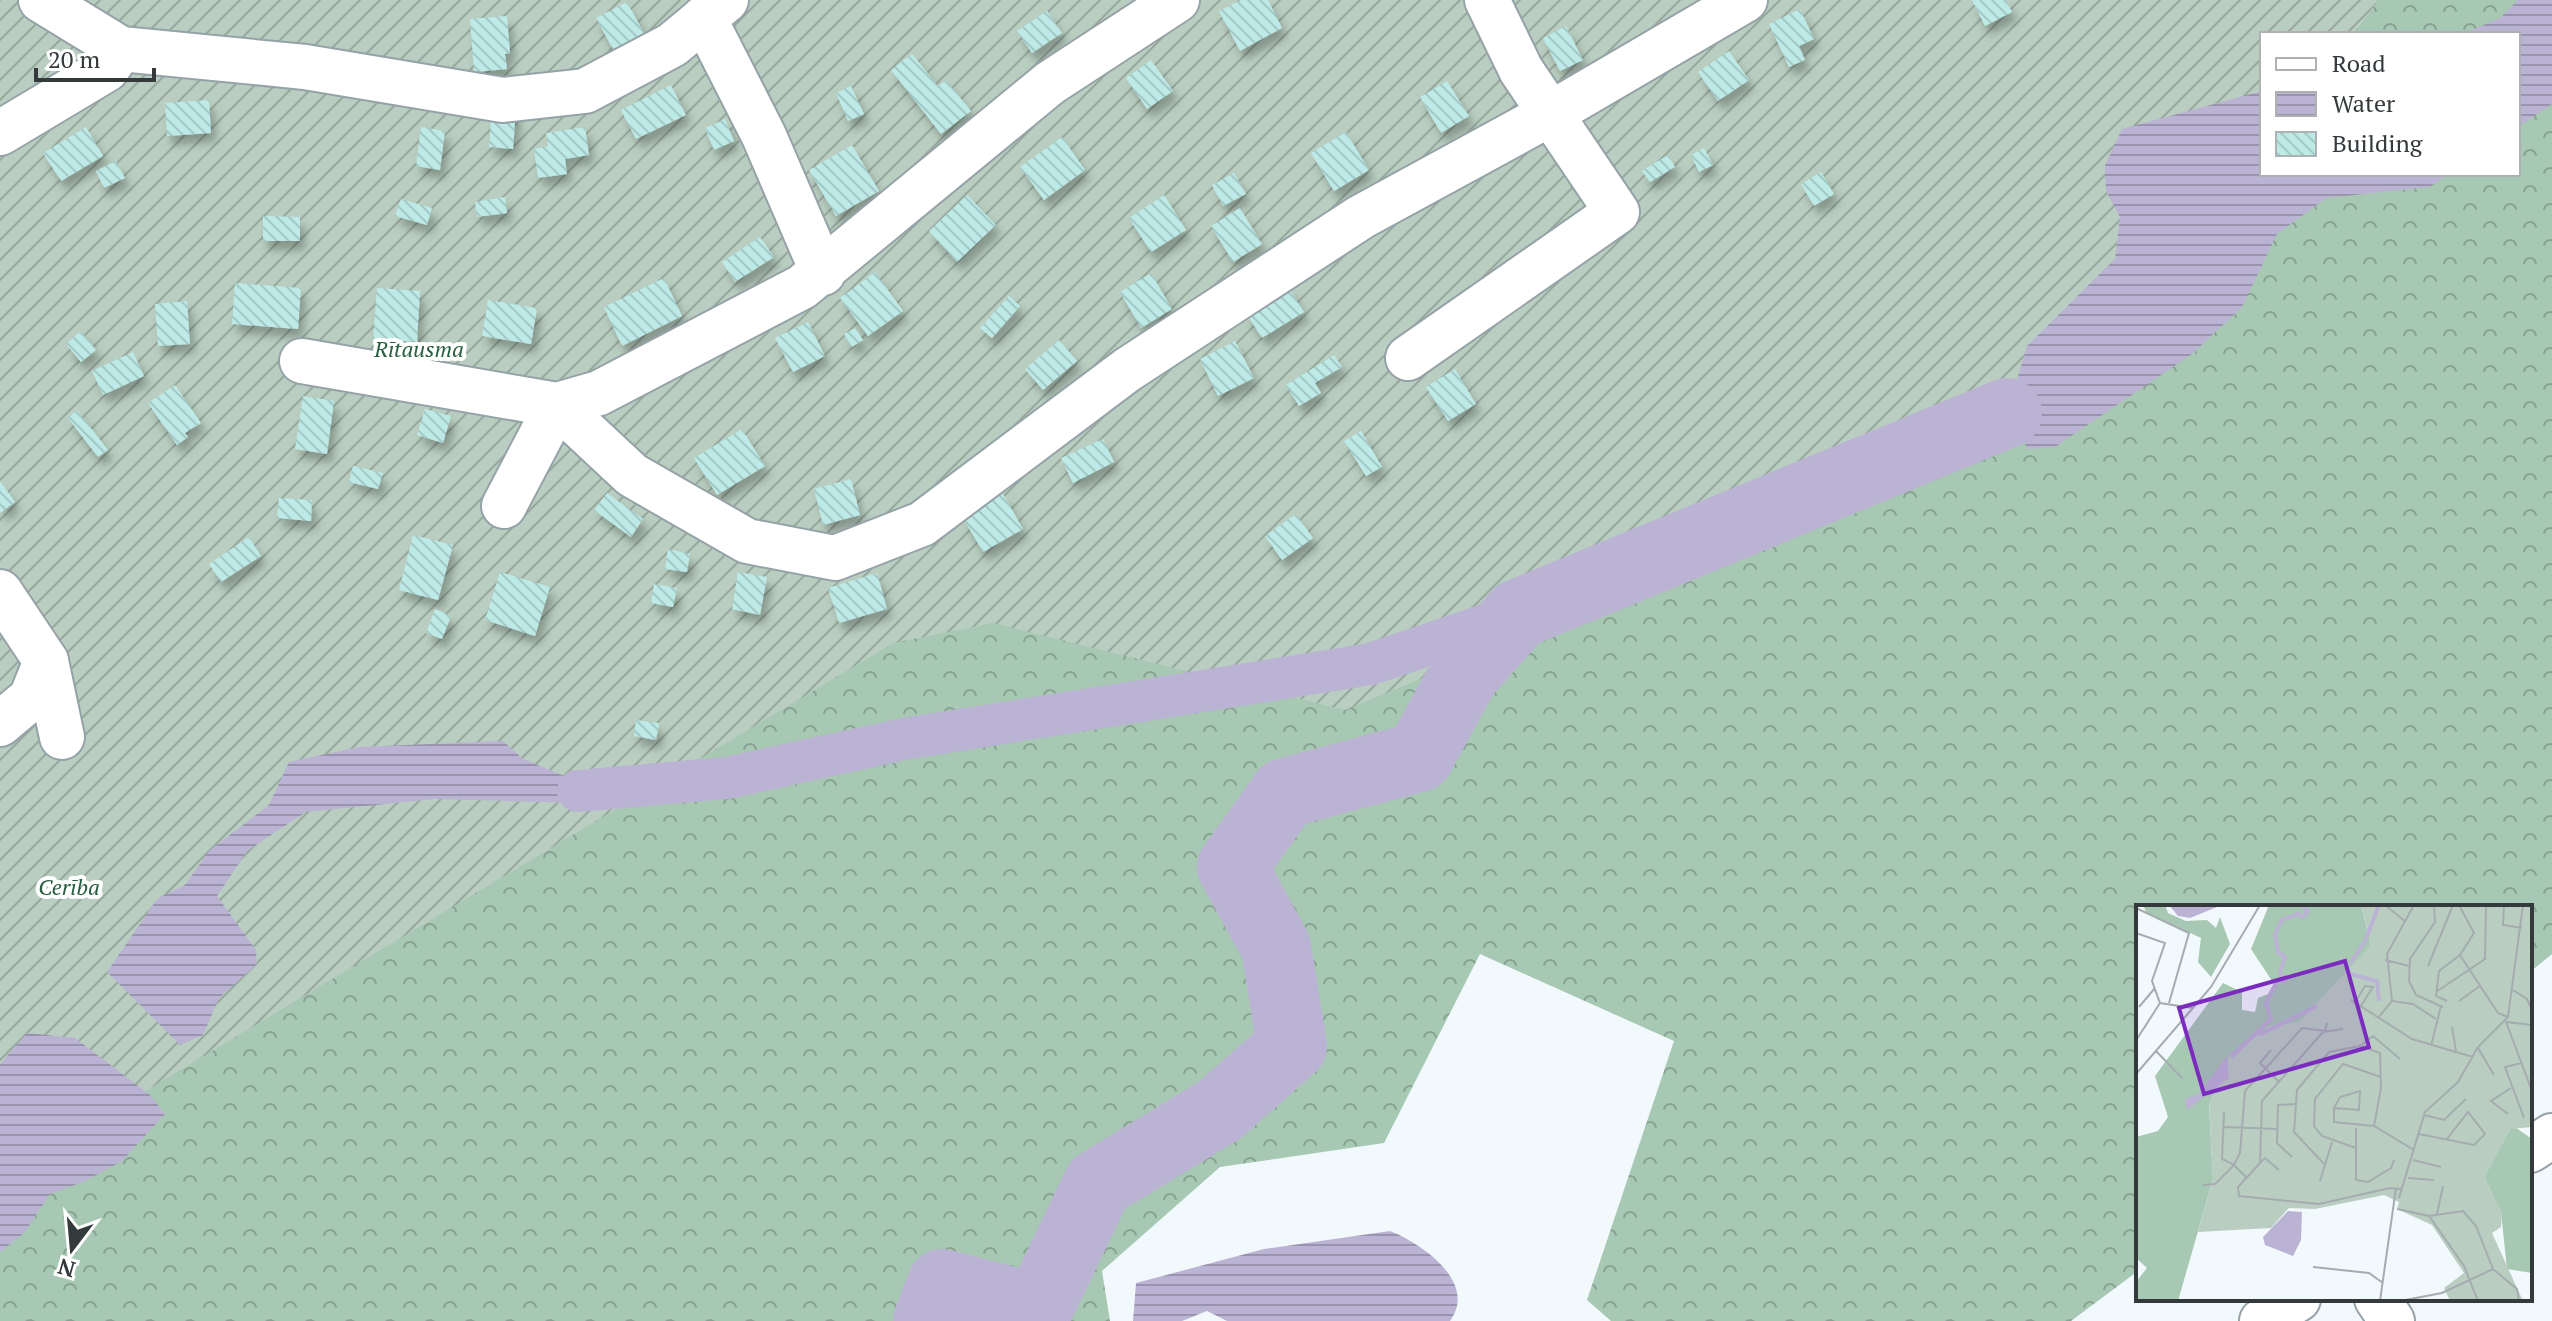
<svg xmlns="http://www.w3.org/2000/svg" width="2552" height="1321" viewBox="0 0 2552 1321" font-family="'PT Serif',serif">
  <style>
    .forest { fill: url(#forest-crowns) }
    .garden { fill: url(#garden-furrows) }
    .water { fill: url(#water-rules) }
    .lines { fill: none; stroke-linecap: round; stroke-linejoin: round }
    .canal { stroke: #bbb3d4; stroke-width: 42 }
    .river { stroke: #bbb3d4; stroke-width: 70 }
    .building { fill: url(#building-back-hatch); filter: url(#shadow) }
    .minor-casing { stroke: #95a2a8; stroke-width: 48 }
    .major-casing { stroke: #95a2a8; stroke-width: 48 }
    .minor { stroke: #fff; stroke-width: 44 }
    .major { stroke: #fff; stroke-width: 44 }
    .labels { text-anchor: middle; stroke-width: 8; stroke-linejoin: round; paint-order: stroke }
    .park-label { font-size: 22px; font-style: italic; fill: #285e40; stroke: #fff }
    .inset-river { fill: none; stroke: #bbb3d4; stroke-width: 4 }
    .inset-road { fill: none; stroke: #a5acb0; stroke-width: 2 }
    .view { fill: #7b2cbf; fill-opacity: 0.15; stroke: #7b2cbf; stroke-width: 4 }
    .inset-edge { fill: none; stroke: #34393c; stroke-width: 4 }
  </style>
  <defs>
    <pattern id="forest-crowns" width="20" height="18" patternUnits="userSpaceOnUse" patternTransform="scale(2)"><rect width="20" height="18" fill="#a7c8b2"/><path d="M2 6a3 3 0 1 1 6 0M12 15a3 3 0 1 1 6 0" fill="none" stroke="#89a392"/></pattern>
    <pattern id="garden-furrows" width="10" height="10" patternUnits="userSpaceOnUse" patternTransform="scale(2)"><rect width="10" height="10" fill="#b9cec0"/><path d="M-1 1l2-2M0 10L10 0M9 11l2-2" fill="none" stroke="#97a89d"/></pattern>
    <pattern id="water-rules" width="6" height="5" patternUnits="userSpaceOnUse" patternTransform="scale(2)"><rect width="6" height="5" fill="#bbb3d4"/><path d="M0 2.5h6" fill="none" stroke="#9993ad"/></pattern>
    <pattern id="building-back-hatch" width="6" height="6" patternUnits="userSpaceOnUse" patternTransform="scale(2)"><rect width="6" height="6" fill="#bde9e7"/><path d="M-1 5l2 2M0 0l6 6M5-1l2 2" fill="none" stroke="#a3c9c7"/></pattern>
    <filter id="shadow"><feDropShadow dx="5" dy="9" stdDeviation="4" flood-color="#0004"/></filter>
  </defs>
  <rect width="100%" height="100%" fill="#f1f9fd"/>
  <!-- forest -->
  <polygon class="forest" points="2379,0 2552,0 2552,954 2530,972 2530,907 2138,907 2138,1271 2071,1321 1611,1321 1587,1300 1674,1041 1480,954 1384,1143 1220,1167 1102,1271 1110,1321 0,1321 0,1120 945,611 2262,174 2518,174 2518,34 2352,34"/>
  <!-- garden -->
  <polygon class="garden" points="0,0 2379,0 2352,34 2262,34 2262,145 2031,429 1345,710 993,623 893,643 0,1178"/>
  <!-- water -->
  <g class="water">
    <polygon points="2518,0 2552,0 2552,104 2518,127 2518,34 2463,34 2500,18"/>
    <polygon points="2262,91 2262,174 2449,174 2430,187 2326,198 2277,234 2242,307 2192,354 2055,447 2028,449 2007,413 2027,346 2115,259 2120,217 2106,191 2105,165 2122,129"/>
    <polygon points="503,741 523,759 579,782 577,803 435,799 306,812 247,851 217,896 256,950 257,964 219,998 203,1035 180,1045 107,972 157,899 185,885 209,851 269,805 289,762 359,747"/>
    <polygon points="27,1033 75,1038 150,1095 165,1114 122,1161 85,1181 50,1194 24,1233 0,1252 0,1064"/>
    <path d="M1390,1231C1423,1244 1478,1283 1450,1321H1227L1207,1311L1182,1321H1133L1136,1283L1264,1249Z"/>
  </g>
  <g class="lines">
    <!-- canal -->
    <polyline class="canal" points="578,791 727,778 904,739 1371,664 1518,614"/>
    <!-- river -->
    <polyline class="river" points="928,1321 942,1284 1038,1309 1098,1184 1220,1110 1292,1046 1276,947 1232,867 1285,793 1419,757 1464,675 1518,614 2007,413"/>
  </g>
  <!-- building -->
  <g class="building">
    <polygon points="1241,0 1268,0 1282,28 1240,51 1219,11"/>
    <polygon points="1972,0 2006,0 2012,12 1985,26"/>
    <polygon points="627,2 646,37 615,53 596,18"/>
    <polygon points="1800,9 1814,39 1799,46 1805,60 1789,67 1769,24"/>
    <polygon points="1047,11 1062,33 1032,53 1017,31"/>
    <polygon points="507,16 510,53 505,54 507,69 474,72 470,19"/>
    <polygon points="1566,26 1583,60 1560,71 1543,38"/>
    <polygon points="1729,51 1749,80 1718,101 1698,72"/>
    <polygon points="912,54 938,86 946,80 971,111 941,134 891,70"/>
    <polygon points="1151,60 1173,91 1147,109 1126,78"/>
    <polygon points="1447,81 1469,116 1441,133 1420,97"/>
    <polygon points="671,85 686,115 636,139 621,110"/>
    <polygon points="851,86 864,114 848,121 836,93"/>
    <polygon points="209,100 211,133 167,136 165,103"/>
    <polygon points="492,108 516,110 513,149 489,147"/>
    <polygon points="725,119 734,141 714,150 705,128"/>
    <polygon points="86,127 103,156 61,181 43,153"/>
    <polygon points="421,127 445,131 440,170 416,166"/>
    <polygon points="585,127 589,155 565,159 567,174 538,178 534,149 548,146 546,133"/>
    <polygon points="1346,132 1369,170 1334,191 1311,153"/>
    <polygon points="1062,137 1085,170 1044,200 1020,167"/>
    <polygon points="852,145 879,191 836,216 809,170"/>
    <polygon points="1704,148 1713,165 1699,172 1691,155"/>
    <polygon points="1668,155 1675,167 1650,182 1642,171"/>
    <polygon points="116,161 125,178 104,188 96,171"/>
    <polygon points="1821,172 1834,194 1814,206 1801,184"/>
    <polygon points="1234,173 1246,194 1223,206 1212,185"/>
    <polygon points="967,195 996,225 957,262 929,231"/>
    <polygon points="1164,195 1186,230 1151,252 1129,218"/>
    <polygon points="505,197 507,213 477,217 475,202"/>
    <polygon points="401,199 432,208 427,225 395,216"/>
    <polygon points="1240,208 1262,244 1233,262 1211,226"/>
    <polygon points="263,216 300,217 300,241 263,241"/>
    <polygon points="760,237 774,257 735,282 722,262"/>
    <polygon points="875,272 903,311 868,336 840,298"/>
    <polygon points="1151,273 1172,309 1141,328 1120,292"/>
    <polygon points="664,278 682,316 622,346 604,307"/>
    <polygon points="235,283 301,288 298,329 232,324"/>
    <polygon points="1288,287 1304,312 1262,338 1246,313"/>
    <polygon points="377,288 420,291 417,342 373,339"/>
    <polygon points="1009,296 1020,306 992,338 980,328"/>
    <polygon points="488,300 537,308 531,344 482,336"/>
    <polygon points="187,301 190,344 158,346 155,304"/>
    <polygon points="808,322 825,356 793,372 775,338"/>
    <polygon points="855,328 863,340 852,347 844,334"/>
    <polygon points="81,331 96,350 81,362 66,344"/>
    <polygon points="1059,340 1077,361 1043,390 1025,369"/>
    <polygon points="1235,341 1254,378 1218,396 1200,359"/>
    <polygon points="133,352 144,376 103,395 92,371"/>
    <polygon points="1334,355 1342,367 1315,383 1321,393 1299,406 1286,385"/>
    <polygon points="1455,369 1476,404 1448,421 1426,387"/>
    <polygon points="175,385 201,423 185,433 188,437 177,445 148,403"/>
    <polygon points="303,396 334,401 327,454 295,449"/>
    <polygon points="425,409 451,416 443,443 417,435"/>
    <polygon points="77,410 108,450 98,457 68,418"/>
    <polygon points="742,429 765,466 717,495 694,458"/>
    <polygon points="1361,431 1382,467 1366,476 1344,441"/>
    <polygon points="1103,439 1114,462 1073,483 1061,458"/>
    <polygon points="353,466 383,473 378,489 349,482"/>
    <polygon points="851,479 860,515 823,525 814,489"/>
    <polygon points="0,481 15,502 0,513"/>
    <polygon points="607,493 643,519 631,537 594,510"/>
    <polygon points="1003,494 1023,529 983,552 963,518"/>
    <polygon points="279,498 312,500 311,521 277,518"/>
    <polygon points="1296,514 1313,538 1282,560 1265,536"/>
    <polygon points="413,535 453,545 438,600 399,590"/>
    <polygon points="249,537 261,556 221,582 209,564"/>
    <polygon points="668,549 690,554 687,572 665,569"/>
    <polygon points="500,572 550,587 535,636 485,620"/>
    <polygon points="738,572 767,577 760,615 732,609"/>
    <polygon points="877,573 887,609 839,623 828,588"/>
    <polygon points="654,584 677,588 673,607 651,603"/>
    <polygon points="435,609 451,616 442,639 426,633"/>
    <polygon points="636,720 659,723 656,740 634,736"/>
  </g>
  <g class="lines">
    <!-- minor casing -->
    <g class="minor-casing">
      <g id="minor">
        <polyline points="41,0 121,49 305,67 503,100 585,91 672,45 726,0"/>
        <polyline points="704,18 764,136 823,273"/>
        <polyline points="0,133 107,69 121,49"/>
        <polyline points="1408,358 1617,212 1521,70 1487,0"/>
        <polyline points="302,361 557,405 599,393 802,287 1050,83 1177,0"/>
        <polyline points="504,506 557,405 632,475 747,541 835,558 922,524 1127,370 1361,217 1550,114 1745,0"/>
        <polyline points="0,592 46,661 62,737"/>
        <polyline points="0,724 31,698 46,661"/>
        <polyline points="2377,1299 2392,1321"/>
      </g>
    </g>
    <!-- major casing -->
    <g class="major-casing">
      <g id="major">
        <polyline points="2530,1150 2552,1136"/>
        <polyline points="2262,1321 2298,1299"/>
      </g>
    </g>
    <!-- minor -->
    <use href="#minor" class="minor"/>
    <!-- major -->
    <use href="#major" class="major"/>
  </g>
  <g class="labels">
    <!-- park labels -->
    <g class="park-label">
      <text x="419" y="357">Rītausma</text>
      <text x="69" y="895">Cerība</text>
    </g>
  </g>
  <!-- overview -->
  <g transform="translate(2136 905)">
    <rect width="396" height="396" fill="#f1f9fd"/>
    <path d="M7,0H29L32,8L50,16L71,15L80,23L84,12L94,39L75,72L62,57L65,33L10,7ZM133,0H225L235,40L197,89L73,199L77,274L42,396H0V377L11,363L0,353V232L22,226L32,212L19,171L87,78L106,87V105L119,107L122,93L132,89L138,79L115,44ZM376,220L396,234V368L371,364L365,307L348,272Z" fill="#a7c8b2"/>
    <path d="M225,0H396V222L374,224L348,272L366,308L365,322L356,328L387,396H314L308,383L328,368L296,320L261,304L263,297L248,290L179,304L153,303L135,323L62,327L77,274L73,198L93,152L133,121L163,117L235,40Z" fill="#b9cec0"/>
    <path d="M33,0H86L54,13L42,11ZM91,151L93,173L51,205L49,194L64,188ZM152,306L166,307L165,335L157,351L129,340L127,332Z" fill="#bbb3d4"/>
    <path class="inset-river" d="M214,59L229,36L243,0M214,69L241,76L243,96M123,130L181,101M95,152L135,114L130,98L141,76H148L144,67L149,52L142,47L139,29L146,15L162,9L167,12L172,6L165,0"/>
    <path class="inset-road" d="M249,0L270,17M298,0L299,17L274,54L273,76L280,90L307,102M323,0L338,28L324,50L362,108L372,112M368,0L367,20L386,23M0,3L53,28L33,98M0,28L29,38L16,76L24,98L57,103M249,55L273,61M292,61L317,0M377,85L391,94L396,105M300,87L349,54L350,0M215,95L276,134L337,152M256,96L277,99L300,114M311,96L300,91L303,66L324,50M323,96L344,81M218,99L229,81L237,82L223,104M3,102L19,83M242,113L256,96L251,49L278,0M396,120L370,117L396,186M316,122L320,146M1,134L24,98M224,141L237,131L264,154M295,141L305,101M342,143L358,170M135,145L124,158L143,177M20,146L47,174M386,158L369,162L388,213M0,169L75,82L124,0M198,203L223,205L224,186L204,192L198,203V217L238,221L278,245M88,207L86,254L98,260L104,248L109,186L166,123L189,126L191,118M372,209L355,196L375,183M288,210L308,215L330,194M87,222L141,224M220,223V275L232,277L255,263L258,255M283,229L338,240L349,229L332,207L311,234M220,243L186,231L178,221L179,194L207,159L245,172M156,252L141,238L142,200L161,199M277,255L305,262M124,258L102,282L103,291L183,299L254,283L266,284M189,260L158,227L161,185L193,147L224,141L244,148L245,183L238,221M143,265L129,253L124,258L126,196L187,127L207,124M272,273L298,275M184,276L196,237M67,280L79,279L98,260L110,272M263,293L289,207L322,177L342,142L372,112L387,0M261,304L293,311L328,361L342,396M301,309L307,281M293,311L327,306L340,321L357,364L381,384L383,396M177,362L233,368L247,378M244,396L260,283M264,396L306,388L357,364"/>
    <path class="view" d="M209,56L233,142L68,189L43,103Z"/>
    <rect width="396" height="396" class="inset-edge"/>
  </g>
  <!-- legend -->
  <rect x="2260" y="32" width="260" height="144" fill="#ffffff" stroke="#aeb0b1" stroke-width="2"/>
  <rect x="2276" y="58" width="40" height="12" fill="#ffffff" stroke="#aeb0b1" stroke-width="2"/>
  <text x="2332" y="72" font-size="24" fill="#34393c">Road</text>
  <rect x="2276" y="92" width="40" height="24" fill="url(#water-rules)" stroke="#aeb0b1" stroke-width="2"/>
  <text x="2332" y="112" font-size="24" fill="#34393c">Water</text>
  <rect x="2276" y="132" width="40" height="24" fill="url(#building-back-hatch)" stroke="#aeb0b1" stroke-width="2"/>
  <text x="2332" y="152" font-size="24" fill="#34393c">Building</text>
  <!-- north arrow -->
  <g transform="translate(72 1249) rotate(196)" stroke="#ffffff" stroke-width="6" paint-order="stroke">
  <path d="M0-6L14 30L0 20L-14 30Z" fill="#34393c"/>
  <text y="-12" font-size="22" font-weight="bold" text-anchor="middle" fill="#34393c">N</text>
  </g>
  <!-- scale -->
  <path d="M36 68v12h118v-12" fill="none" stroke="#34393c" stroke-width="4"/>
  <text x="48" y="68" font-size="24" fill="#34393c" stroke="#ffffff" stroke-width="6" paint-order="stroke">20 m</text>
</svg>
